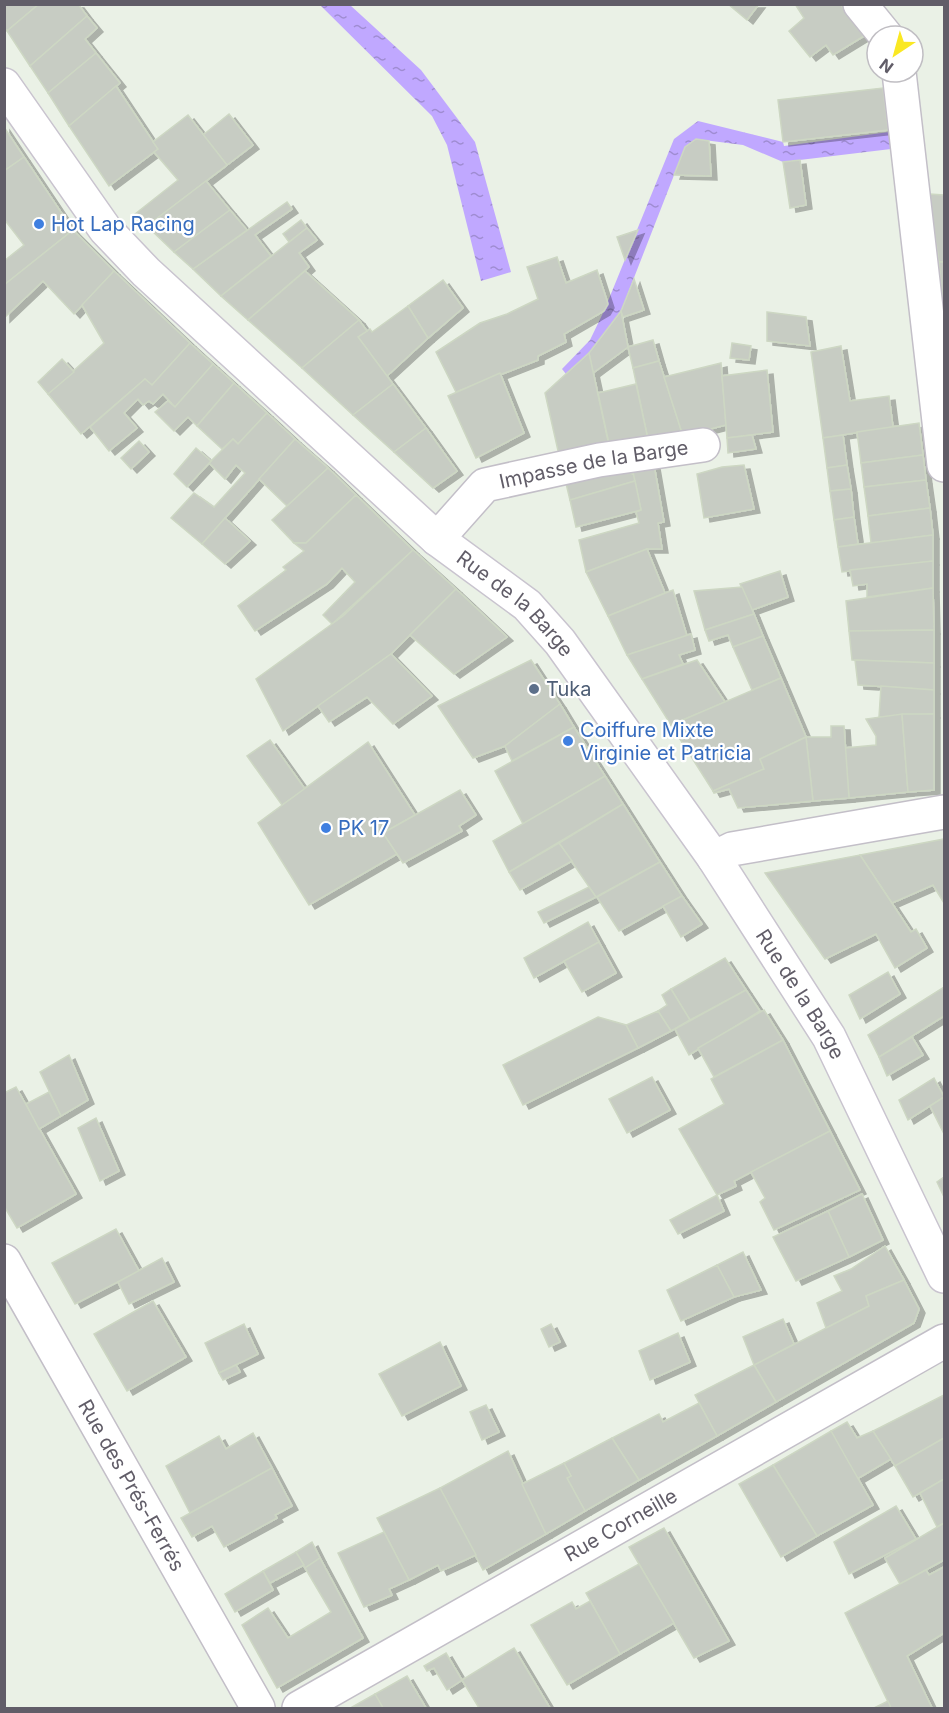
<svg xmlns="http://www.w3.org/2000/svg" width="949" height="1713" viewBox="0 0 949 1713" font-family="Inter,sans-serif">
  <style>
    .water { fill: url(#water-ripples) }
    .building { fill: #c7ccc3; stroke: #cdd7c3; stroke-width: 1.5; filter: url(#shadow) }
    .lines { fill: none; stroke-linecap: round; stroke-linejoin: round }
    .minor-casing { stroke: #c3bfc8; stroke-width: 36 }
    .tertiary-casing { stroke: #c3bfc8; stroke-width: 36 }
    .secondary-casing { stroke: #c9c4cf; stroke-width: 36 }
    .minor { stroke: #fff; stroke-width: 33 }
    .tertiary { stroke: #fff; stroke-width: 33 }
    .secondary { stroke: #fff; stroke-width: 33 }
    .shop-dot { fill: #3f7fe0; stroke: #fff; stroke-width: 2 }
    .service-dot { fill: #5c6f8a; stroke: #fff; stroke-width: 2 }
    .labels { text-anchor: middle; stroke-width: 4.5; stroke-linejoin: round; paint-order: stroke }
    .shop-label { font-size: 20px; fill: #366cbe; stroke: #fff; text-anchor: start }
    .street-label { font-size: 20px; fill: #615d68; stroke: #fff }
    .service-label { font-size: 20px; fill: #4e5e75; stroke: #fff; text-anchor: start }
  </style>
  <defs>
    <pattern id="water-ripples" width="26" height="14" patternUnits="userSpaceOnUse" patternTransform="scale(1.5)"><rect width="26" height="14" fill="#c0a8ff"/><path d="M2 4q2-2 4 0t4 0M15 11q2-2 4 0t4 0" fill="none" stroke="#9f8cd2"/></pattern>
    <filter id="shadow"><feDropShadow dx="6" dy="4" stdDeviation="0" flood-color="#0004"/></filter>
  </defs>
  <rect width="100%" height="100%" fill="#eaf1e6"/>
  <!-- water -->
  <g class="water">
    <polygon points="320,5 350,5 421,70 475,142 511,272 481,281 447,145 432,116"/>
    <polygon points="698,121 783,142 784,146 889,132 891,149 783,162 743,145 696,139 685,147 621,311 592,350 566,374 562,369 590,340 604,311 674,139"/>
  </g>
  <!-- building -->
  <g class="building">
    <polygon points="4,4 39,4 7,31 4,27"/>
    <polygon points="39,4 78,4 87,16 30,66 7,31"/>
    <polygon points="728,4 759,4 747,20"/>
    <polygon points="795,4 840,4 864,36 833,55 826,45 810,57 789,31 804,18"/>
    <polygon points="87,16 97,28 85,39 96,53 48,93 30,66"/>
    <polygon points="96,53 120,83 69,126 48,93"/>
    <polygon points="116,86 158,149 109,186 69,126"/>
    <polygon points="883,88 888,130 783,142 778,100"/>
    <polygon points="229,114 253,145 227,165 203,135"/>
    <polygon points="188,115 227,165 147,226 135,214 178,180 154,152 158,149 153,142"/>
    <polygon points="4,127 24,157 4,171"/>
    <polygon points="696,139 709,141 711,176 674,175 685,147"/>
    <polygon points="24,157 73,230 4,285 4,261 24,245 4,219 4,171"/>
    <polygon points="800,160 806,205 790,208 783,162"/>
    <polygon points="206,181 230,210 174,252 147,226"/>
    <polygon points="929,194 944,195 944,262 939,262"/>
    <polygon points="287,202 292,209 255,235 271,256 221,296 193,269"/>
    <polygon points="230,210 247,230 193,269 174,252"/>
    <polygon points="301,220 307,228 289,242 283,234"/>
    <polygon points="307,228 317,240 299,253 309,267 248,320 221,296"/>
    <polygon points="73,230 114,271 74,314 43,281 4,318 4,285"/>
    <polygon points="638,230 625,260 617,237"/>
    <polygon points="557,257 566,283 597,270 608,304 604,311 564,334 566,342 538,356 538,360 456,392 436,352 480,323 507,314 538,299 527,267"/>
    <polygon points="939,262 944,262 944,318 943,302"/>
    <polygon points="114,271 190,343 152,385 145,379 81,434 48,394 104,343 82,305"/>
    <polygon points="305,271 359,320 302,368 248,320"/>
    <polygon points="634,279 644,310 623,317 621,311"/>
    <polygon points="443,280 463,308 428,338 408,306"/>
    <polygon points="408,306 428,338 387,376 358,337 370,329 372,332"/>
    <polygon points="621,311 628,347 593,373 589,353"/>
    <polygon points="767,312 806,317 810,346 767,341"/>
    <polygon points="359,320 367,331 358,337 393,384 353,415 302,368"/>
    <polygon points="653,340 659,361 633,368 628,347"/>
    <polygon points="190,343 213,364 175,407 163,394 153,404 149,401 143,405 138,399 124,413 137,428 109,451 90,427 145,379 152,385"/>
    <polygon points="732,343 751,346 749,360 730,358"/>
    <polygon points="841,346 850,401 889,396 893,427 823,438 811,352"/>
    <polygon points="589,353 610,450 561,464 545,393"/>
    <polygon points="62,359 74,372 48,394 38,382"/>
    <polygon points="659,361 683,436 649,444 633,368"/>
    <polygon points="721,363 726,425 683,436 664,377"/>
    <polygon points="213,364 234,383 197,426 188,417 174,431 155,412 168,401 175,407"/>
    <polygon points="767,370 773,432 727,438 722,376"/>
    <polygon points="500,373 524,433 476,458 448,396"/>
    <polygon points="234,383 267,413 238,444 233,439 222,449 197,426"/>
    <polygon points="393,384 426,428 394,452 353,415"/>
    <polygon points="636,384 649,444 611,453 598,393"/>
    <polygon points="267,413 295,439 202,544 171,518 194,493 214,507 245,473 236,465 225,479 209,463 233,439 238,444"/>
    <polygon points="919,423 923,455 861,463 857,432"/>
    <polygon points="426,428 457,471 433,488 394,452"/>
    <polygon points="752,435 756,449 728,453 727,438"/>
    <polygon points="843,435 847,465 827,468 823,438"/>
    <polygon points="295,439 328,468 287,506 259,479"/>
    <polygon points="139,441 149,452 131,469 121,458"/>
    <polygon points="196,448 211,461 187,487 174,474"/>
    <polygon points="923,455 926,480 864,487 861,463"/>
    <polygon points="617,464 634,475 635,481 570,500 564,475"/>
    <polygon points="654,465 664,522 658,523 662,549 647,549 586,572 579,540 639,523 636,512 641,510 632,467"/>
    <polygon points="744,465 754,509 704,518 697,474 722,467"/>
    <polygon points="847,465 851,489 830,491 827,468"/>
    <polygon points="328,468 356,495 306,543 294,543 272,520"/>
    <polygon points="926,480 930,508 868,516 864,487"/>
    <polygon points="635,481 641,510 576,527 570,500"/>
    <polygon points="851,489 854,517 834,520 830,491"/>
    <polygon points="356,495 413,550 332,624 323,615 355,582 342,568 327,584 255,631 238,606 286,570 283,567 304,551 294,543 306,543"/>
    <polygon points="930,508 933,535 871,543 868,516"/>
    <polygon points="854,517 858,544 838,547 834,520"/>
    <polygon points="225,518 250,541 225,564 202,544"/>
    <polygon points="933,535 933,561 842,572 838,547"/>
    <polygon points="647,549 665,593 608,616 586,572"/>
    <polygon points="413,550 456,589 391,654 283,731 256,679 343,616"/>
    <polygon points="933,561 933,588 867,597 867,584 853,586 850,570"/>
    <polygon points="780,571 788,597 752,610 740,584"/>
    <polygon points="742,587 754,614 705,630 694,591"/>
    <polygon points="933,588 934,630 849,631 846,601"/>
    <polygon points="456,589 507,637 454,674 410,635"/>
    <polygon points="673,590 687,636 627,655 608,616"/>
    <polygon points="754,614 763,636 733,647 728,635 709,641 705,630"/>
    <polygon points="934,630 934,663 852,660 849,631"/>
    <polygon points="691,634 695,650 679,655 683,664 642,679 627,655"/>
    <polygon points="763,636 781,678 752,690 733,647"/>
    <polygon points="391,654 432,696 393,724 367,697 329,722 318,706"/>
    <polygon points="531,660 560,704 505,746 473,758 438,706"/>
    <polygon points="697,660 725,702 671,725 642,679"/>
    <polygon points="855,660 934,663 934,690 858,685"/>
    <polygon points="781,678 806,737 760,759 764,769 713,791 671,725"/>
    <polygon points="881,686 934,690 934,714 879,717"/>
    <polygon points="560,704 574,727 512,761 505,746"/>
    <polygon points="902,714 908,792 849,798 845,748 876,745 876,736 866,719"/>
    <polygon points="902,714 934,714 934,790 908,792"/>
    <polygon points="831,726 844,726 849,798 813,801 806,737 831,737"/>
    <polygon points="574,727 605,776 523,824 495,771"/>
    <polygon points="806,737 813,801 738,808 729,789 714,793 713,791 764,769 760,759"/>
    <polygon points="270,740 305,789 282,805 247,756"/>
    <polygon points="368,742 415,815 383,833 397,854 309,905 258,823"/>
    <polygon points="605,776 623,804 509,872 493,841"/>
    <polygon points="460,790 476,815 459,826 462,831 403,863 383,833"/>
    <polygon points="623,804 660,862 596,897 559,843"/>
    <polygon points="944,839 944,903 933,885 892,903 860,855"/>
    <polygon points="559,843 572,861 520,890 509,872"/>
    <polygon points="860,855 911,932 916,929 927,948 895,968 876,934 825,959 765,873"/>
    <polygon points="660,862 682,896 619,931 597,897"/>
    <polygon points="589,887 596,897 544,923 538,912"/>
    <polygon points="682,896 702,924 681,937 663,906"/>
    <polygon points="588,922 599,942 534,978 524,958"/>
    <polygon points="599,942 616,973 582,992 564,961"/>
    <polygon points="725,958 746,990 690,1020 671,989"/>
    <polygon points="888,972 900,994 860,1019 849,995"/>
    <polygon points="944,987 944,1016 879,1057 868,1035"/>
    <polygon points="671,989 690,1020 671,1031 658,1011 667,1005 662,995"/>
    <polygon points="746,990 760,1011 689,1055 675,1029"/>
    <polygon points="764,1010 783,1040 714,1077 698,1048"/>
    <polygon points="658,1011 671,1031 638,1048 626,1025"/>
    <polygon points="598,1017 626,1025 638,1048 523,1105 503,1065"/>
    <polygon points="912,1037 923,1055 887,1076 879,1057"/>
    <polygon points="783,1040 830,1131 734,1181 736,1186 717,1195 679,1129 724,1104 711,1079"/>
    <polygon points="69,1055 88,1100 61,1116 40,1072"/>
    <polygon points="652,1077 670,1110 627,1133 609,1099"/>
    <polygon points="934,1078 944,1097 908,1120 899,1100"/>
    <polygon points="16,1087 76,1194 17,1228 4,1206 4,1093"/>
    <polygon points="49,1092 61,1116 39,1129 26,1104"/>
    <polygon points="944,1097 944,1134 930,1106"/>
    <polygon points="96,1118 119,1171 100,1181 78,1128"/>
    <polygon points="830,1131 860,1190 774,1230 760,1202 765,1198 751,1172"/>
    <polygon points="944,1177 944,1197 937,1182"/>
    <polygon points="862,1194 883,1240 849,1257 828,1211"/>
    <polygon points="717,1195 724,1211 678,1234 670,1220"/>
    <polygon points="828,1211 849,1257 796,1281 773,1237"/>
    <polygon points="116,1229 139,1271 75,1304 52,1263"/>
    <polygon points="885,1246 904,1280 866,1296 869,1306 826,1328 817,1303 842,1291 834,1276 851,1269"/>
    <polygon points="743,1252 761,1290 734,1297 717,1265"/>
    <polygon points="162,1258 174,1282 129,1304 118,1282"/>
    <polygon points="717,1265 734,1297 681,1321 667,1290"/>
    <polygon points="904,1280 919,1309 914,1323 776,1402 754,1365 869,1306 866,1296"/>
    <polygon points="153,1301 186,1357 127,1391 94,1334"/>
    <polygon points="783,1319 794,1344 754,1365 743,1337"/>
    <polygon points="244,1324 258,1354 219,1373 205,1343"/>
    <polygon points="551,1324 560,1342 549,1347 541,1329"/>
    <polygon points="678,1333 690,1362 650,1380 639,1351"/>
    <polygon points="440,1342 461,1386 402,1416 379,1374"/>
    <polygon points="236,1365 240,1372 223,1380 219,1373"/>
    <polygon points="754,1365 776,1402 717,1436 695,1395"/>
    <polygon points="944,1395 944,1438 895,1466 873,1431"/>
    <polygon points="699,1403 717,1436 639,1480 612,1438 659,1414 663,1422"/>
    <polygon points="486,1405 499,1432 482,1440 470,1412"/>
    <polygon points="847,1422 857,1438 873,1431 891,1459 857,1479 831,1431"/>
    <polygon points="831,1431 873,1505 817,1536 773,1465"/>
    <polygon points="253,1433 272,1468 190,1513 166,1466 219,1436 226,1449"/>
    <polygon points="612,1438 639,1480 585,1511 567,1478 571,1476 564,1463"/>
    <polygon points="944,1438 944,1479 913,1497 895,1466"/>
    <polygon points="508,1451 546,1534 483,1570 440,1488"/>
    <polygon points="564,1463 571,1476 567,1478 585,1511 546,1534 522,1484"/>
    <polygon points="773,1465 817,1536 781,1557 739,1484"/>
    <polygon points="272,1468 292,1506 275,1515 277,1518 224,1547 212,1526 192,1537 181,1518"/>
    <polygon points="944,1479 944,1523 937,1527 920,1493"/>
    <polygon points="440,1488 476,1555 441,1571 438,1565 409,1580 377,1518"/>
    <polygon points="896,1506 916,1539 849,1574 834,1542"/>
    <polygon points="944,1523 944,1560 900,1584 885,1558"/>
    <polygon points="664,1528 729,1641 694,1658 629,1547"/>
    <polygon points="384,1532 409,1580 389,1589 392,1595 364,1607 338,1553"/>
    <polygon points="312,1542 320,1558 305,1568 296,1552"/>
    <polygon points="296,1552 304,1565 270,1583 263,1571"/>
    <polygon points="320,1558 363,1638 277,1688 242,1625 268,1608 288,1638 331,1612 305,1568"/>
    <polygon points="639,1564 674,1623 620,1654 586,1593"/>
    <polygon points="944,1567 944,1633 907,1656 932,1708 891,1708 845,1613 926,1570 929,1575"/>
    <polygon points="263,1571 273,1590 235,1612 225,1594"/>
    <polygon points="590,1601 620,1654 567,1685 531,1625 572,1602 576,1609"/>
    <polygon points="514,1648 550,1708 479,1708 462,1680"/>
    <polygon points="446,1653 462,1680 447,1690 434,1668 427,1671 424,1666"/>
    <polygon points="407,1676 426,1708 383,1708 375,1694"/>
    <polygon points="375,1694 383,1708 352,1707"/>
    <polygon points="888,1701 891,1708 874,1708"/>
  </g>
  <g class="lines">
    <!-- minor casing -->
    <g class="minor-casing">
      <g id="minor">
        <polyline points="860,4 886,36"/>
        <polyline points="899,72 944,465"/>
        <path id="s1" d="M437,539L485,485L599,460L703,445"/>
        <path id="s2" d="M4,1261L258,1708"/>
        <path id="s3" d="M299,1708L944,1341"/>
      </g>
    </g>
    <!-- tertiary casing -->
    <g class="tertiary-casing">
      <polyline id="tertiary" points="714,858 732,849 944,812"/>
    </g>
    <!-- secondary casing -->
    <g class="secondary-casing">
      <g id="secondary">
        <path id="s4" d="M4,85L105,229L146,272L437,539L527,605L560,642L714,858L829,1037L944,1276"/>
      </g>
    </g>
    <!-- minor -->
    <use href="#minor" class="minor"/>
    <!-- tertiary -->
    <use href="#tertiary" class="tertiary"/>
    <!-- secondary -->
    <use href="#secondary" class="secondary"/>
  </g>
  <!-- markers -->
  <g class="shop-dot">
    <circle cx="39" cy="224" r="6"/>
    <circle cx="568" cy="741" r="6"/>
    <circle cx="326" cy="828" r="6"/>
  </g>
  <circle class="service-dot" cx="534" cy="689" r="6"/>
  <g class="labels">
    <!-- shop labels -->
    <g class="shop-label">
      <text x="51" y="231">Hot Lap Racing</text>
      <text x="580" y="737">Coiffure Mixte<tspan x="580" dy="23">Virginie et Patricia</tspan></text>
      <text x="338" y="835">PK 17</text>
    </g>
    <!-- street labels -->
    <g class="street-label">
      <text dy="7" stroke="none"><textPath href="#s1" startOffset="183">Impasse de la Barge</textPath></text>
      <text dy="7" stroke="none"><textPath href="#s4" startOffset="732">Rue de la Barge</textPath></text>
      <text dy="7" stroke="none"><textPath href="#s4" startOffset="1218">Rue de la Barge</textPath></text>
      <text dy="7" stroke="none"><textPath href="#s2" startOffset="258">Rue des Prés-Ferrés</textPath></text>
      <text dy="7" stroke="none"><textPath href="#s3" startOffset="370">Rue Corneille</textPath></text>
    </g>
    <!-- service labels -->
    <g class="service-label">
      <text x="546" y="696">Tuka</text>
    </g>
  </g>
  <!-- border -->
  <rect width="949" height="1713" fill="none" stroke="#615d68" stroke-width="12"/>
  <!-- north arrow -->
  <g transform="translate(895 54) rotate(216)"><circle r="28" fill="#ffffff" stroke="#c0bec3" stroke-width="1.5"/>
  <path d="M0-4.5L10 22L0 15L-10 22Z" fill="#fae823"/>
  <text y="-9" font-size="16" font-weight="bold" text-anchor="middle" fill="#615d68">N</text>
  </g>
</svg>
